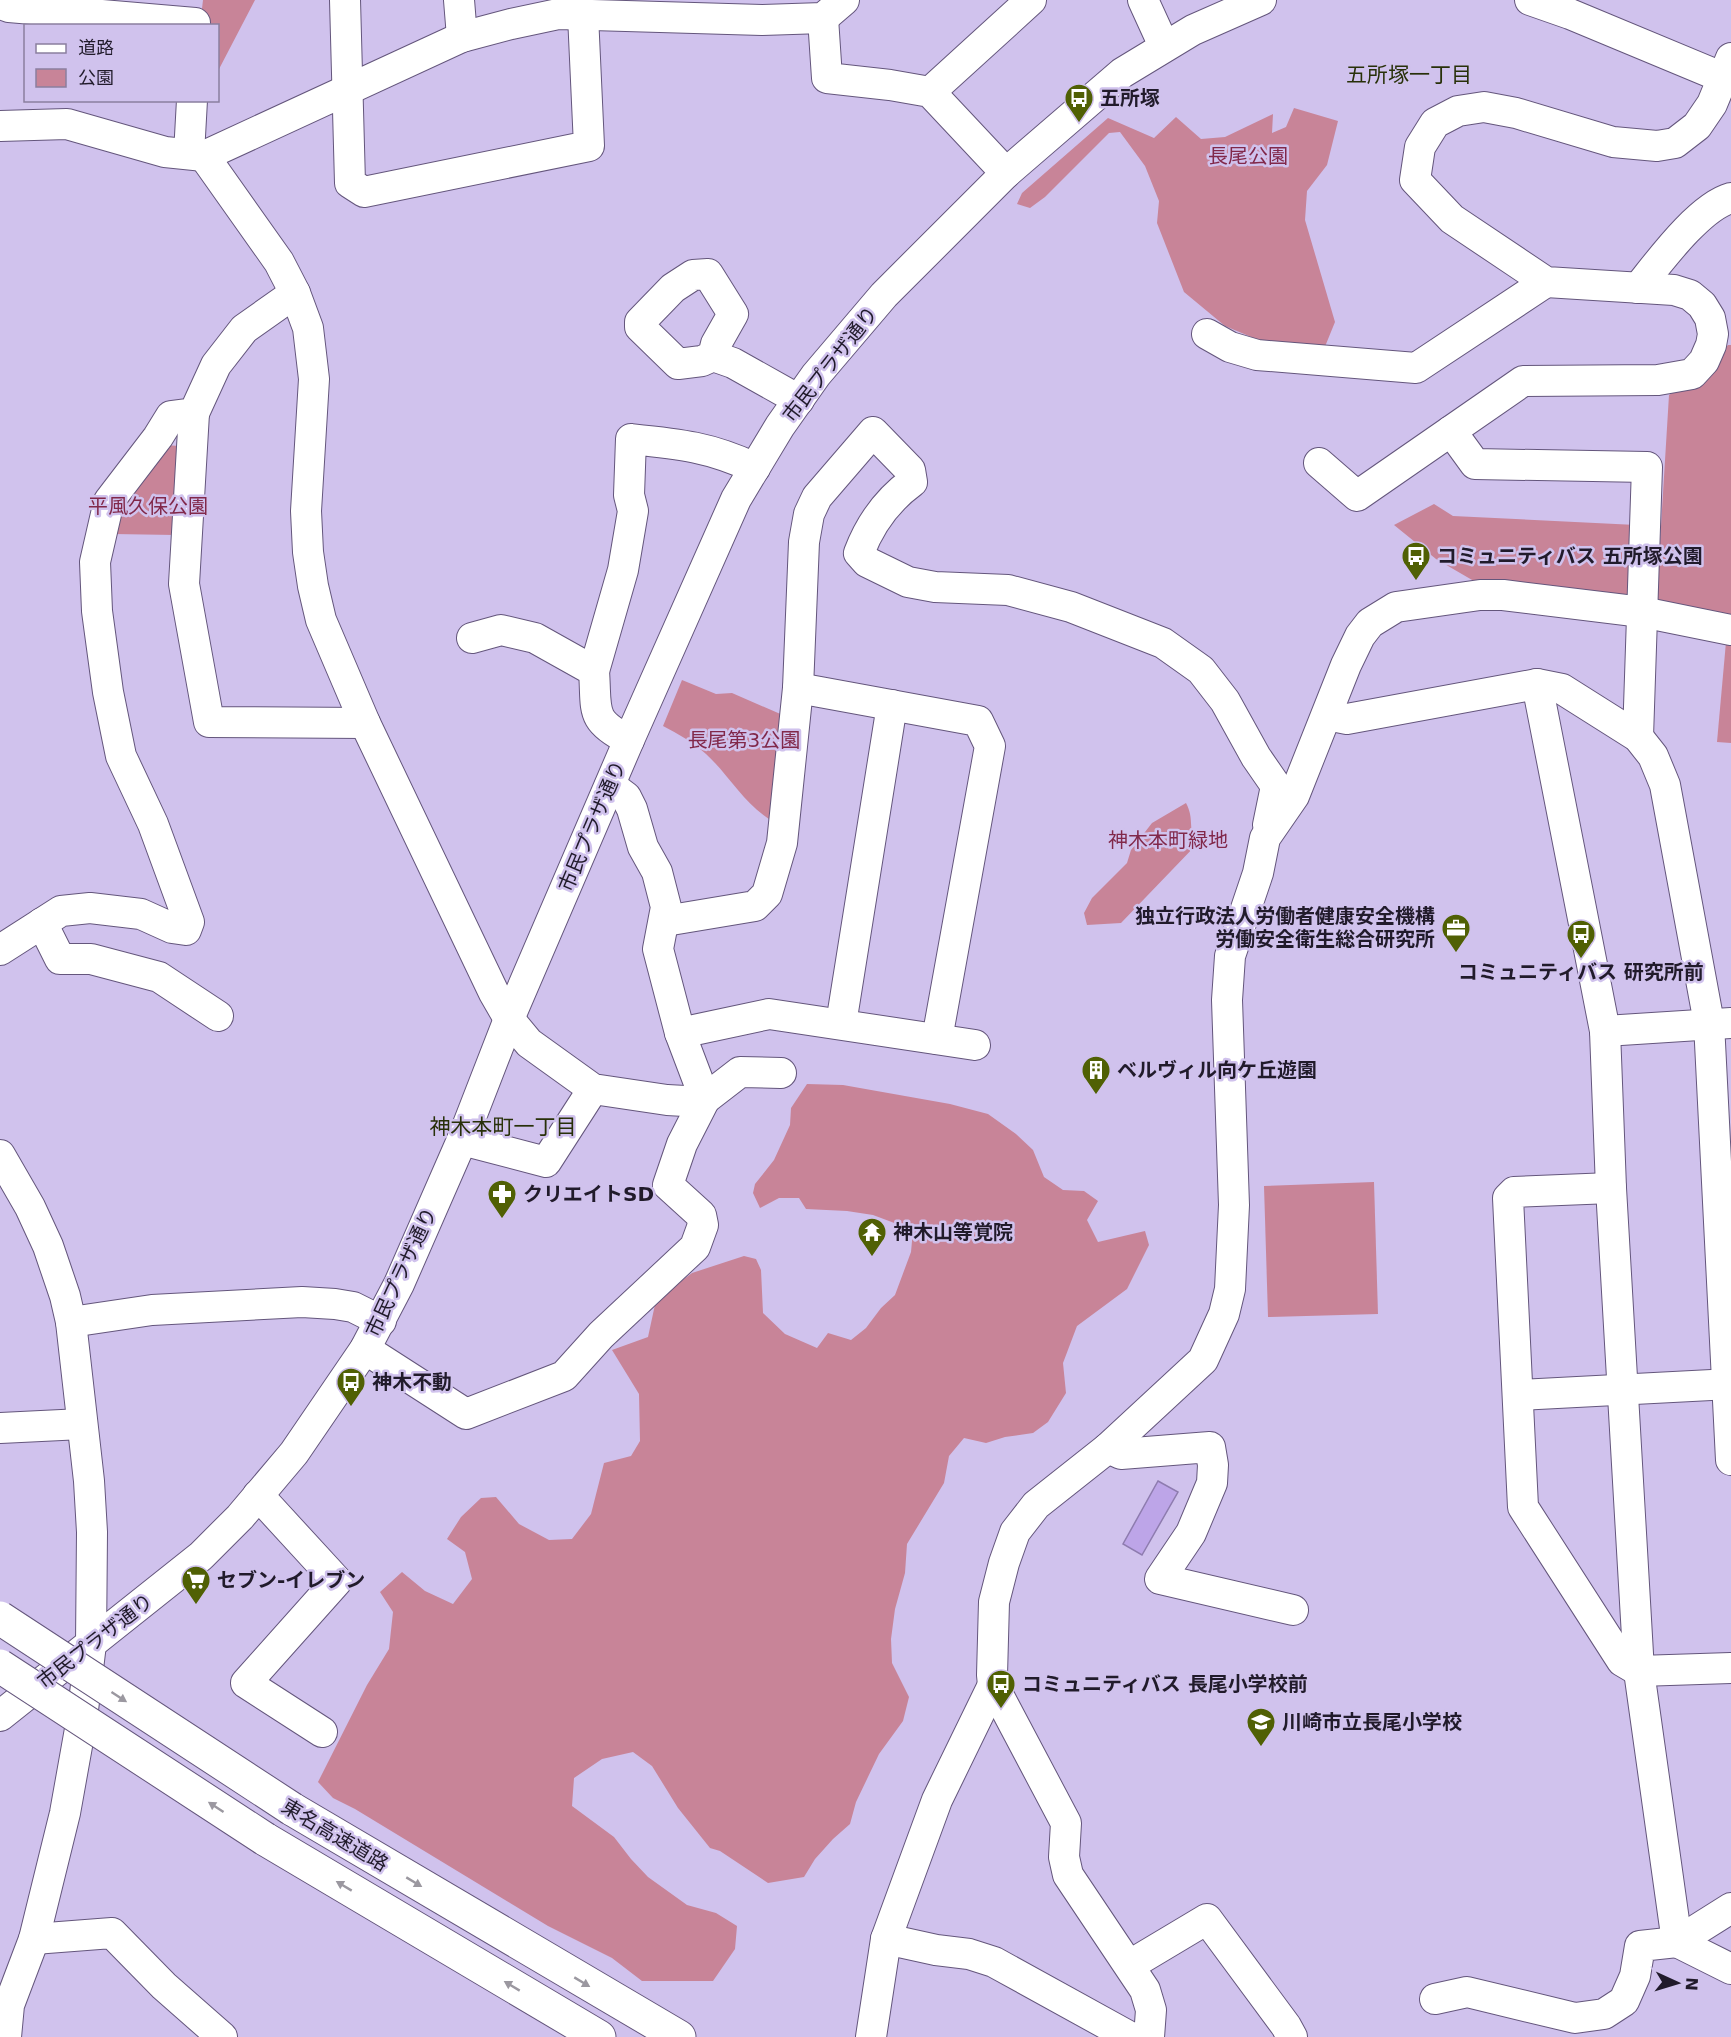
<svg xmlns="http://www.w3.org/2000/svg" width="1731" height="2037" viewBox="0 0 1731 2037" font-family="'DejaVu Sans','Noto Sans JP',sans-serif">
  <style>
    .green { fill: #c88498 }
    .water { fill: #bda5e8; stroke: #8e7caf; stroke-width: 1.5 }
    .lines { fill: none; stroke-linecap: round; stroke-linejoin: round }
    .minor-casing { stroke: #64567c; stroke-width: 32 }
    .highway-casing { stroke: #64567c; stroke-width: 35 }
    .minor { stroke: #fff; stroke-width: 30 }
    .highway { stroke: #fff; stroke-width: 33 }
    .highway-bridge-casing { stroke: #64567c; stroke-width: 35; stroke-linecap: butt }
    .highway-bridge { stroke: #fff; stroke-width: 33 }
    .oneway { fill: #9b98a0 }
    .labels { text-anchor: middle; stroke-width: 5; stroke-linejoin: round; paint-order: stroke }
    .poi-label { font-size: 20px; font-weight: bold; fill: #211b2b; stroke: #d0c2ed; text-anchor: start }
    .park-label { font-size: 20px; fill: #81284a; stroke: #d0c2ed }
    .street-label { font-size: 20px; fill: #211b2b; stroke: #d0c2ed }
    .neighbourhood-label { font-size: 21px; fill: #283009; stroke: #d0c2ed }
  </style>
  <rect width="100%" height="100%" fill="#d0c2ed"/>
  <!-- green -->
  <g class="green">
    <polygon points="203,0 255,0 218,71 218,26 200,26"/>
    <polygon points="1294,108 1338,121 1327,165 1307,191 1305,220 1335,322 1324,349 1268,344 1225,326 1184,292 1157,223 1159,201 1145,166 1120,132 1109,133 1045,197 1030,208 1017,204 1022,193 1108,118 1154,138 1176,117 1201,139 1225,137 1273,114 1272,133 1286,127"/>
    <path d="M1728,345H1731V622L1656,608L1669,395C1694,380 1710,368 1728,345Z"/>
    <polygon points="165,445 179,446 175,535 113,534 119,499"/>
    <polygon points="1434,504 1453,516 1636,525 1632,591 1619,602 1479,584 1436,559 1394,525"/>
    <polygon points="1726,642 1731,643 1731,743 1717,742"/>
    <path d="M682,680L716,694L732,693L785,716L774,822C745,806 730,776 706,754C693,742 678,734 663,726Z"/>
    <path d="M1186,803C1195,820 1187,828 1197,844L1121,923L1087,925L1084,913L1092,898L1127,863L1131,850L1152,823Z"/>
    <polygon points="807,1084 843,1085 950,1104 988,1114 1016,1134 1033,1150 1044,1177 1063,1190 1084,1191 1098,1201 1087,1220 1098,1242 1145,1231 1149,1245 1127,1289 1077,1326 1063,1363 1066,1393 1048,1422 1033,1433 1005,1437 986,1443 964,1438 949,1456 944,1483 907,1544 905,1573 895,1609 891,1639 892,1663 909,1697 903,1721 879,1754 856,1802 850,1824 833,1839 815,1859 804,1877 768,1883 720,1851 710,1848 678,1808 652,1766 633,1752 602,1759 574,1778 572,1806 614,1837 631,1859 648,1877 687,1905 716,1913 737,1926 735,1949 713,1981 642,1981 612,1958 548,1926 355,1809 333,1798 318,1782 367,1685 389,1649 393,1612 380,1592 402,1572 425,1591 453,1604 472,1579 465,1552 447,1539 461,1517 481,1498 496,1497 519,1524 549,1540 572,1539 591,1514 604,1463 631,1456 640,1441 639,1394 612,1350 648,1337 656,1300 692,1273 744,1256 756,1259 761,1270 763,1313 785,1334 817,1348 828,1333 851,1340 866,1328 881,1308 895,1295 911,1252 913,1230 873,1215 847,1211 806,1209 799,1198 779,1198 760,1208 753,1193 755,1184 774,1160 790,1125 791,1108"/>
    <polygon points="1374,1182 1378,1314 1268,1317 1264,1186"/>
  </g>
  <!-- water -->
  <polygon class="water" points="1158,1481 1178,1492 1142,1555 1123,1544"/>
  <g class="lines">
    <!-- minor casing -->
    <g class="minor-casing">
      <g id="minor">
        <polyline points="345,0 350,183 364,192 589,146 583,15"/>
        <polyline points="459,0 462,37"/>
        <polyline points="1143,0 1164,46"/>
        <polyline points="1530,0 1570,14 1731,81"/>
        <polyline points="0,4 9,7 195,23"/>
        <polyline points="823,18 827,78 890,85 930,92 1006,173"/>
        <polyline points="930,92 1031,0"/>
        <polyline points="0,126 67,124 165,152 204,156 462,37 511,24 558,14 762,20 823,18 844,0"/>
        <polyline points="189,154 192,100"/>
        <polyline points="204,156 279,262 295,293 308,328 314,379 306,511 308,552 313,586 321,620 365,723 494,993 509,1019 529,1043 593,1089 667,1100 685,1101 705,1099 740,1072 781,1073"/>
        <path d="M1638,288C1659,262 1699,207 1731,198"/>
        <polyline points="1207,334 1230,347 1257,355 1416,368 1546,282"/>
        <polyline points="713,356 702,361 678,364 640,327 640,322 673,288 693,275 708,274 733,314 716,344 713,356 733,363 799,400"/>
        <polyline points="194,413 184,584 209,722 365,723"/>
        <polyline points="1451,431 1475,464 1647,467 1638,737"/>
        <polyline points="1319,463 1357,496 1523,381 1658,380 1692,374 1704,361 1711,345 1713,334 1710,318 1702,305 1690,295 1674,290 1546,282 1452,219 1415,180 1420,147 1435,123 1458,111 1484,107 1516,113 1613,142 1657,146 1675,143 1697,126 1712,104 1731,58"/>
        <path d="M472,638L501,630L535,638L594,671C597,711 589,720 629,740"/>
        <path d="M594,671L623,570L633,511L629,495L631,439C680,444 710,447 755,468"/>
        <polyline points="1537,684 1605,1031 1611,1188 1639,1671 1677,1942 1731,1969"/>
        <polyline points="798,688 978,721 990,746 937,1039"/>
        <polyline points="1327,715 1347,719 1537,684 1562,689 1638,737 1653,756 1665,785 1709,1023 1731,1460"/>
        <path d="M665,921L755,906L767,894L782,843L798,688L804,542L809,514L817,497L873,432L910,470L912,482C886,501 870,524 859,553L867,562L908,582L935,587L1008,590L1071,607L1163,643L1201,670L1225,701L1256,757L1276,786L1268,825"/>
        <polyline points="42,923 60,959 91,959 159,977 218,1016"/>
        <polyline points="0,950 61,911 90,908 141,914 172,928 186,930 189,922 153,824 121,756 108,692 97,611 95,562 109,501 158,437 171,416 194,413 216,365 244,329 295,293"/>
        <polyline points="841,1024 892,705"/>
        <polyline points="1605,1031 1731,1023"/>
        <polyline points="680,1033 769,1014 975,1045"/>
        <polyline points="462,1140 546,1162 593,1089"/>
        <polyline points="0,1155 30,1207 48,1246 65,1296 71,1322 89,1481 92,1532 91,1644 82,1718 65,1813 34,1939 9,2005 6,2037"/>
        <polyline points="1611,1188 1514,1192 1508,1198 1523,1507 1622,1661 1639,1671 1731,1668"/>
        <polyline points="71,1322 152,1310 302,1302 335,1304 353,1307 381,1321"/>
        <polyline points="365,1349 466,1414 564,1376 601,1335 695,1247 703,1225 701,1215 668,1185 682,1144 705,1099 680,1033 658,949 666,907 657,872 643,847 632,809 626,797 610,785"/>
        <polyline points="1518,1395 1731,1384"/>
        <polyline points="0,1428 82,1424"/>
        <polyline points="1108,1448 1121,1454 1210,1447 1213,1465 1212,1483 1191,1533 1160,1579 1293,1610"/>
        <polyline points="258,1495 337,1581 246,1683 322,1732"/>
        <polyline points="0,1716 201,1556 240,1517 294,1453 365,1349 399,1284 462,1140 509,1019 629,740 736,499 780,426 816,375 884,295 1006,173 1122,73 1193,30 1261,0"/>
        <polyline points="34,1939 112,1933 164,1986 222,2037"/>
        <polyline points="886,1939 936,1950 969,1954 994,1962 1130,2037"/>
        <polyline points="1130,1965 1207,1919 1286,2026 1292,2037"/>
        <polyline points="1435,1999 1467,1992 1575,2018 1604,2014 1624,2001 1635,1976 1640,1946 1677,1942 1731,1908"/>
        <polyline points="871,2037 886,1939 937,1800 993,1685"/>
        <polyline points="1149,2037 1151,2010 1145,1990 1068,1875 1064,1857 1066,1823 993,1685 992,1675 994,1602 1004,1563 1015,1532 1036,1505 1108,1448 1203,1360 1224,1314 1230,1289 1234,1205 1227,1000 1230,956 1258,873 1265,838 1294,796 1346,665 1360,636 1370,623 1396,607 1480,595 1503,595 1642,612 1731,630"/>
      </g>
    </g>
    <!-- highway casing -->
    <g class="highway-casing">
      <g id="highway">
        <polyline points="292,1809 679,2037"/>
        <polyline points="265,1839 599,2037"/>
      </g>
    </g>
    <!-- minor -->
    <use href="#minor" class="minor"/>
    <!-- highway -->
    <use href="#highway" class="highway"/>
    <!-- highway-bridge casing -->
    <g class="highway-bridge-casing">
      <g id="highway-bridge">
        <polyline points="0,1618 292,1809"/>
        <polyline points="0,1666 265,1839"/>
      </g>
    </g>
    <!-- highway-bridge -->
    <use href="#highway-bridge" class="highway-bridge"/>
  </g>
  <!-- one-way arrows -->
  <defs><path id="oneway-solid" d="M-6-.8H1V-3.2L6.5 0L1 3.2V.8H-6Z" transform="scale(1.5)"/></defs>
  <g class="oneway">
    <use href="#oneway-solid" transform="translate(119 1697) rotate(33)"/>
    <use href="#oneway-solid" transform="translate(216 1807) rotate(-147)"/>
    <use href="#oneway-solid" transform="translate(414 1882) rotate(31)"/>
    <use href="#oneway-solid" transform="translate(344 1886) rotate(-149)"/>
    <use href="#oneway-solid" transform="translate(582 1982) rotate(31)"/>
    <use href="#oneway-solid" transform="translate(512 1986) rotate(-149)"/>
  </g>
  <!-- icons -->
  <defs>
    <g id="bus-pin" transform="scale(1.5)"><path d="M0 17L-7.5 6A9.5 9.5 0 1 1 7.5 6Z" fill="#506004" stroke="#d0c2ed"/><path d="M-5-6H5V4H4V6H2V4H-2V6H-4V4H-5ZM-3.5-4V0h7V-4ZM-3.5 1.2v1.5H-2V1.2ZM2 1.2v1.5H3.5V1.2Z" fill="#fff"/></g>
    <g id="office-pin" transform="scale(1.5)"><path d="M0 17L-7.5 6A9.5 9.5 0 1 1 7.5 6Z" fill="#506004" stroke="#d0c2ed"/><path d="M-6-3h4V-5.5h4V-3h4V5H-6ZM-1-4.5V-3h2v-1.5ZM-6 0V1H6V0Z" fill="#fff"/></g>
    <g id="building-pin" transform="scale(1.5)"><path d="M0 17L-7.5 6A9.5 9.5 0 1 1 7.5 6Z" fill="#506004" stroke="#d0c2ed"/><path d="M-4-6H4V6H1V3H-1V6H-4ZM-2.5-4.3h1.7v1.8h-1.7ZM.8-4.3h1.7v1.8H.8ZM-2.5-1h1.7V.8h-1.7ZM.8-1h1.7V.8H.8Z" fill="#fff"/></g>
    <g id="pharmacy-pin" transform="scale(1.5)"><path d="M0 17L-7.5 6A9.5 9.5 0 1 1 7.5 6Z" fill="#506004" stroke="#d0c2ed"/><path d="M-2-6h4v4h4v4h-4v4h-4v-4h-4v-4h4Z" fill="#fff"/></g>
    <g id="temple-pin" transform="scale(1.5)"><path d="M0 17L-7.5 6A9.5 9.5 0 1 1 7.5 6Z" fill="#506004" stroke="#d0c2ed"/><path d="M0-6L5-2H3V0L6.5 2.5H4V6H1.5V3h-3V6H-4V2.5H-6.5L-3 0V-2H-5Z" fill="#fff"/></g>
    <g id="supermarket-pin" transform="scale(1.5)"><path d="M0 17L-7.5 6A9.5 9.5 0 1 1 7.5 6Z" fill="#506004" stroke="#d0c2ed"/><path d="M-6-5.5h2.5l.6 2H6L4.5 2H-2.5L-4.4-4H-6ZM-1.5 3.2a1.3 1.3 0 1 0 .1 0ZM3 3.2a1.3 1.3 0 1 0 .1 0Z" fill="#fff"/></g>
    <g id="school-pin" transform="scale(1.5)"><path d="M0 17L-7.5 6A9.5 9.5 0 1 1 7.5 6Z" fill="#506004" stroke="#d0c2ed"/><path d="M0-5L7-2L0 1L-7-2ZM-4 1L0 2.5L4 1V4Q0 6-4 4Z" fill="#fff"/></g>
  </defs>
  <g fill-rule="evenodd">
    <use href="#bus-pin" x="1079" y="98"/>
    <use href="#bus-pin" x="1416" y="556"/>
    <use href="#office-pin" x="1456" y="928"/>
    <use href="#bus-pin" x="1581" y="934"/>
    <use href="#building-pin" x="1096" y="1070"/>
    <use href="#pharmacy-pin" x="502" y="1194"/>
    <use href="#temple-pin" x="872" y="1232"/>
    <use href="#bus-pin" x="351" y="1382"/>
    <use href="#supermarket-pin" x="196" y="1580"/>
    <use href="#bus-pin" x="1001" y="1684"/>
    <use href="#school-pin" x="1261" y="1722"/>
  </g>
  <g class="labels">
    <!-- poi labels -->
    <g class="poi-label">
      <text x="1100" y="105">五所塚</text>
      <text x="1437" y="563">コミュニティバス 五所塚公園</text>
      <text x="1435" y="923" text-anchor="end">独立行政法人労働者健康安全機構<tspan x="1435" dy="23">労働安全衛生総合研究所</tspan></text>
      <text x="1581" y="979" text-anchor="middle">コミュニティバス 研究所前</text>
      <text x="1117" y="1077">ベルヴィル向ケ丘遊園</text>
      <text x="523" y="1201">クリエイトSD</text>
      <text x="893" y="1239">神木山等覚院</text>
      <text x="372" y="1389">神木不動</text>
      <text x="217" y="1587">セブン-イレブン</text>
      <text x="1022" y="1691">コミュニティバス 長尾小学校前</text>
      <text x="1282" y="1729">川崎市立長尾小学校</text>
    </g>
    <!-- park labels -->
    <g class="park-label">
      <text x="1248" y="163">長尾公園</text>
      <text x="148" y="513">平風久保公園</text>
      <text x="744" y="747">長尾第3公園</text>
      <text x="1168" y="847">神木本町緑地</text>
    </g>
    <!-- street labels -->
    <g class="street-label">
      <text transform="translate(830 364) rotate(-52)" y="7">市民プラザ通り</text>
      <text transform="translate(592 826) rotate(-67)" y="7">市民プラザ通り</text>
      <text transform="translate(401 1272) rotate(-65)" y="7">市民プラザ通り</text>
      <text transform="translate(95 1641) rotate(-38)" y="7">市民プラザ通り</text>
      <text transform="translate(335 1835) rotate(31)" y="7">東名高速道路</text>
    </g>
    <!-- neighbourhood labels -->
    <g class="neighbourhood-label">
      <text x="1409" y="82">五所塚一丁目</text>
      <text x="503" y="1134">神木本町一丁目</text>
    </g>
  </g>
  <!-- legend -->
  <rect x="24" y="24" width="195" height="78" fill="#d0c2ed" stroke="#8a7f9f" stroke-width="1.5"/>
  <rect x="36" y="44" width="30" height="9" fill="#ffffff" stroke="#8a7f9f" stroke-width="1.5"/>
  <text x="78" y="54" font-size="18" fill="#211b2b">道路</text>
  <rect x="36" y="69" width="30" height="18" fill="#c88498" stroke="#8a7f9f" stroke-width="1.5"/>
  <text x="78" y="84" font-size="18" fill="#211b2b">公園</text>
  <!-- north arrow -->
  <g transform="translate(1677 1983) rotate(94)" stroke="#d0c2ed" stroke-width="4.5" paint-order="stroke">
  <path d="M0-4.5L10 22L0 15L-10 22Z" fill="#211b2b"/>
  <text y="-9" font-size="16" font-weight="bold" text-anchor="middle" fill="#211b2b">N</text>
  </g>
</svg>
